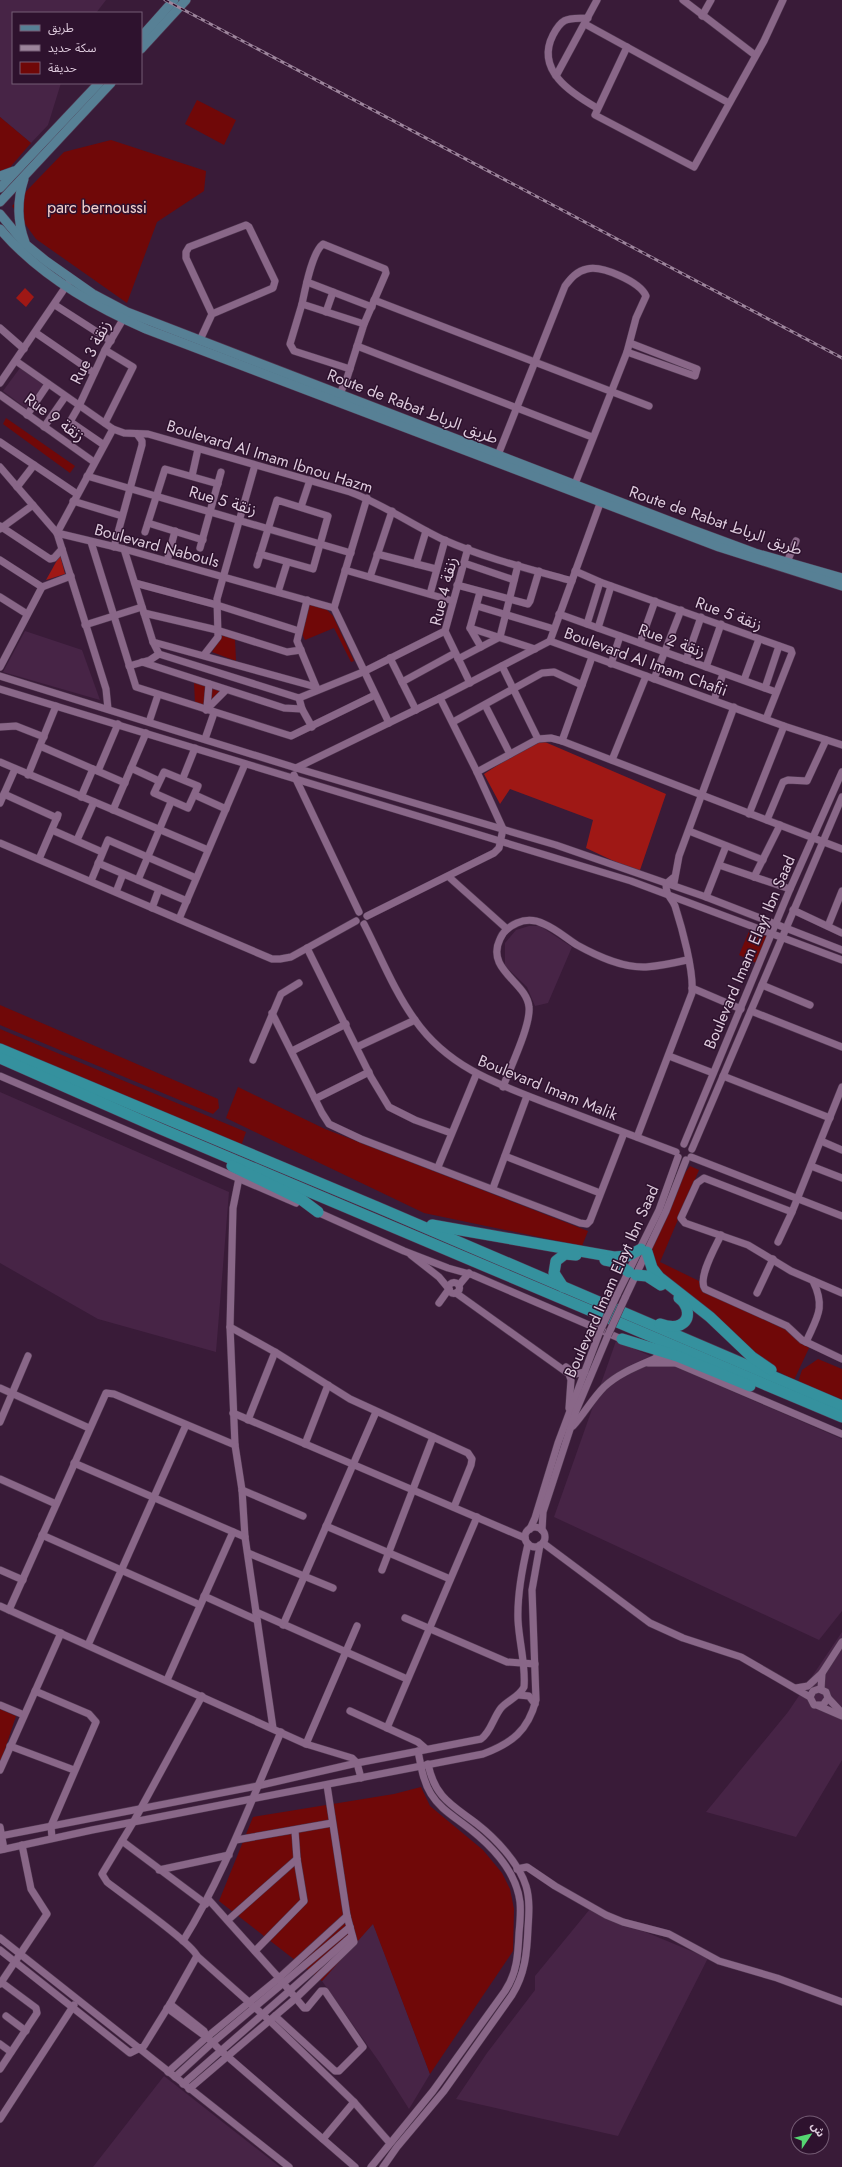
<svg xmlns="http://www.w3.org/2000/svg" width="842" height="2167" viewBox="0 0 842 2167" font-family="Jost,'Noto Sans Arabic',sans-serif">
  <style>
    .built { fill: #472446 }
    .green { fill: #700808 }
    .forest { fill: #9f1815 }
    .lines { fill: none; stroke-linecap: round; stroke-linejoin: round }
    .minor-casing { stroke: #503750; stroke-width: 8 }
    .major-casing { stroke: #503750; stroke-width: 10 }
    .highway-casing { stroke: #503750; stroke-width: 12 }
    .minor { stroke: #896788; stroke-width: 7 }
    .major { stroke: #578095; stroke-width: 9 }
    .highway { stroke: #35919e; stroke-width: 11 }
    .rail-casing { stroke: #9c849b; stroke-width: 3 }
    .rail { stroke: #2e122e; stroke-width: 1.5; stroke-dasharray: 4.5; stroke-linecap: butt }
    .minor-bridge-casing { stroke: #503750; stroke-width: 8; stroke-linecap: butt }
    .minor-bridge { stroke: #896788; stroke-width: 7 }
    .labels { text-anchor: middle; stroke-width: 3; stroke-linejoin: round; paint-order: stroke }
    .park-label { font-size: 16px; fill: #f5d2cd; stroke: #2e122e }
    .street-label { font-size: 16px; fill: #ddcadc; stroke: #2e122e }
  </style>
  <rect width="100%" height="100%" fill="#391b38"/>
  <!-- built -->
  <g class="built">
    <polygon points="0,0 106,0 96,13 13,13 13,83 61,83 48,125 31,143 0,117"/>
    <polygon points="20,368 44,385 27,409 3,391"/>
    <polygon points="25,631 82,650 100,700 3,672"/>
    <polygon points="529,926 540,926 572,947 548,1003 535,1006 527,987 505,966 505,943 516,930"/>
    <polygon points="0,1092 229,1192 216,1352 98,1319 0,1263"/>
    <polygon points="616,1341 842,1439 842,1611 819,1640 554,1517"/>
    <polygon points="842,1632 842,1760 796,1837 706,1812 788,1712"/>
    <polygon points="590,1909 708,1958 618,2136 456,2099 487,2053 535,1990 535,1976"/>
    <polygon points="373,1923 430,2074 409,2109 380,2063 322,1981"/>
    <polygon points="164,2076 280,2167 93,2167"/>
  </g>
  <!-- green -->
  <g class="green">
    <polygon points="197,100 236,120 224,145 185,124"/>
    <polygon points="0,117 31,143 0,179"/>
    <polygon points="111,140 206,171 204,191 157,222 127,303 36,239 12,206 64,152"/>
    <polygon points="6,418 75,466 70,473 3,424"/>
    <polygon points="309,604 325,608 333,616 354,661 351,662 334,628 305,640 302,634"/>
    <polygon points="222,635 235,639 236,661 212,652"/>
    <polygon points="194,682 226,693 211,709 195,703"/>
    <polygon points="750,929 767,937 756,963 739,955"/>
    <polygon points="0,1005 218,1099 219,1108 213,1114 0,1025"/>
    <polygon points="0,1029 246,1132 241,1146 0,1045"/>
    <polygon points="238,1087 325,1129 588,1231 582,1246 424,1213 226,1118"/>
    <polygon points="690,1166 699,1170 660,1262 699,1281 701,1290 793,1333 796,1339 809,1348 794,1380 770,1367 654,1274 648,1256 680,1180"/>
    <polygon points="818,1359 842,1369 842,1402 798,1382 802,1370"/>
    <polygon points="0,1709 16,1716 0,1764"/>
    <polygon points="421,1787 430,1806 483,1850 502,1873 510,1889 514,1909 513,1951 430,2074 373,1924 322,1981 219,1901 253,1817 394,1794"/>
  </g>
  <!-- forest -->
  <g class="forest">
    <polygon points="25,288 34,297 26,307 16,298"/>
    <polygon points="60,555 65,574 46,580"/>
    <polygon points="538,739 666,794 639,873 586,848 593,820 510,789 500,804 484,774"/>
  </g>
  <g class="lines">
    <!-- minor casing -->
    <g class="minor-casing">
      <g id="minor">
        <polyline points="683,0 755,55"/>
        <polyline points="702,16 711,0"/>
        <path d="M588,18C568,19 563,16 553,35C535,70 571,93 597,108"/>
        <polyline points="585,24 729,103"/>
        <polyline points="627,47 595,115 694,167 764,41 783,0"/>
        <polyline points="556,76 597,0"/>
        <polyline points="307,282 372,307"/>
        <polyline points="374,300 649,406"/>
        <path d="M302,304C305,290 312,252 323,244L385,269L386,273L364,324L347,378L338,398"/>
        <polyline points="55,305 111,341"/>
        <polyline points="326,312 333,292"/>
        <polyline points="0,328 24,349"/>
        <polyline points="36,333 94,373"/>
        <polyline points="200,340 212,314 273,288 275,281 249,227 246,225 189,247 186,252 186,258 212,314"/>
        <polyline points="357,346 592,437"/>
        <polyline points="627,352 695,376 697,369 630,343"/>
        <path d="M16,361L113,429L124,433L148,434L350,492C383,504 412,525 444,540C485,558 529,569 572,581"/>
        <polyline points="350,369 294,351 290,344 302,304 364,324"/>
        <polyline points="0,383 71,279"/>
        <polyline points="0,395 94,462"/>
        <polyline points="27,415 48,384"/>
        <polyline points="105,423 133,367 105,350"/>
        <polyline points="44,427 65,397"/>
        <polyline points="0,442 77,494"/>
        <polyline points="104,445 72,423 71,420 79,406 105,350 125,316"/>
        <path d="M498,455L565,286C571,278 577,271 587,269C602,265 640,282 646,296L636,318L627,352L575,484"/>
        <polyline points="0,467 57,533 124,549 334,608"/>
        <polyline points="87,476 351,553"/>
        <polyline points="192,476 198,449"/>
        <polyline points="17,487 34,465"/>
        <polyline points="367,498 334,608 389,723"/>
        <polyline points="73,501 122,516"/>
        <polyline points="301,507 310,480"/>
        <polyline points="148,523 203,540"/>
        <polyline points="0,526 50,559 54,558 62,549"/>
        <polyline points="0,529 33,505"/>
        <polyline points="145,532 165,469 218,484"/>
        <polyline points="57,533 106,689 108,709"/>
        <polyline points="57,533 113,429"/>
        <polyline points="91,542 136,687 291,736 375,695"/>
        <polyline points="114,547 142,445 142,441 137,434"/>
        <polyline points="200,548 221,472"/>
        <polyline points="468,548 445,631 470,683"/>
        <polyline points="124,549 153,642 159,654 299,698 363,672 445,631"/>
        <polyline points="377,554 436,569"/>
        <polyline points="0,560 42,587"/>
        <polyline points="167,561 175,531"/>
        <polyline points="787,562 796,541"/>
        <polyline points="464,563 514,580"/>
        <polyline points="416,564 426,531"/>
        <polyline points="257,565 277,500 328,516 313,569 260,554"/>
        <polyline points="345,570 453,601"/>
        <polyline points="575,571 600,582 791,650 792,653 766,719"/>
        <polyline points="370,577 392,511"/>
        <polyline points="135,583 217,605 299,631"/>
        <polyline points="457,585 528,604 530,601 539,571"/>
        <polyline points="278,592 287,563"/>
        <polyline points="480,592 470,628 481,647"/>
        <polyline points="430,594 445,540"/>
        <polyline points="0,597 27,614"/>
        <polyline points="307,600 297,641 317,689"/>
        <polyline points="477,606 554,629"/>
        <polyline points="144,613 217,630 287,652 301,650"/>
        <polyline points="559,614 776,692"/>
        <polyline points="587,624 600,582"/>
        <polyline points="85,625 142,607"/>
        <polyline points="470,628 535,649"/>
        <polyline points="598,628 611,586"/>
        <polyline points="550,641 602,498"/>
        <polyline points="153,642 316,687"/>
        <polyline points="640,643 655,601"/>
        <polyline points="204,655 218,637 217,599 255,465"/>
        <polyline points="390,658 416,710"/>
        <polyline points="458,659 500,637 518,565"/>
        <polyline points="686,660 701,617"/>
        <polyline points="142,662 284,708 302,709"/>
        <polyline points="611,664 620,636"/>
        <polyline points="129,666 150,660 159,654"/>
        <polyline points="0,667 42,587 71,576"/>
        <polyline points="706,667 721,624"/>
        <polyline points="0,676 296,768 556,845 706,897 842,950"/>
        <polyline points="654,679 681,610"/>
        <polyline points="744,680 759,639"/>
        <polyline points="402,682 455,653"/>
        <polyline points="765,688 779,646"/>
        <polyline points="0,689 631,881 842,960"/>
        <polyline points="299,698 302,709 312,727"/>
        <polyline points="714,700 723,674"/>
        <polyline points="485,705 510,754"/>
        <polyline points="207,707 209,684"/>
        <polyline points="206,710 226,690"/>
        <polyline points="149,722 158,695"/>
        <polyline points="453,722 542,673 554,672 582,685"/>
        <polyline points="0,727 16,726 44,737"/>
        <polyline points="205,739 214,713"/>
        <polyline points="538,739 551,738 562,741 842,849"/>
        <polyline points="562,741 592,657"/>
        <polyline points="40,746 125,783"/>
        <polyline points="612,760 646,676"/>
        <polyline points="0,762 208,850"/>
        <polyline points="131,768 159,781"/>
        <polyline points="296,768 440,698 550,641 784,726 842,745"/>
        <polyline points="98,771 118,724"/>
        <polygon points="164,772 198,786 188,808 154,793"/>
        <polyline points="477,772 538,739 502,666"/>
        <polyline points="28,775 56,706"/>
        <polyline points="294,775 359,912"/>
        <polyline points="183,778 195,748"/>
        <polyline points="4,794 57,818"/>
        <polyline points="195,795 226,809"/>
        <polyline points="81,797 93,769"/>
        <polyline points="0,803 15,769"/>
        <polyline points="113,810 146,733"/>
        <polyline points="749,814 784,726"/>
        <polyline points="767,820 783,782 788,780 807,781 826,740"/>
        <polyline points="52,830 102,852"/>
        <polyline points="689,831 763,860"/>
        <polyline points="77,840 94,802"/>
        <polyline points="0,843 272,959 280,959 291,957 356,921"/>
        <polyline points="39,859 58,815"/>
        <polyline points="98,863 187,901"/>
        <polyline points="719,865 790,889"/>
        <polyline points="449,877 507,929"/>
        <polyline points="754,877 780,825"/>
        <polyline points="138,880 171,802"/>
        <polyline points="91,881 108,840 196,878"/>
        <polyline points="674,883 679,856 734,707"/>
        <polyline points="116,892 123,874"/>
        <polyline points="706,897 726,846"/>
        <polyline points="152,908 159,889"/>
        <polyline points="793,910 842,933"/>
        <polyline points="367,916 494,853 499,848 503,829 477,772 440,698"/>
        <polyline points="179,919 245,764"/>
        <path d="M364,924C380,955 394,991 415,1020C450,1070 503,1086 557,1107C597,1122 636,1137 676,1152"/>
        <polyline points="828,926 842,891"/>
        <polyline points="307,948 371,1077 389,1107 415,1120 451,1133"/>
        <polyline points="762,985 810,1005"/>
        <polyline points="692,988 741,1009"/>
        <polyline points="751,1011 842,1047"/>
        <polyline points="272,1013 322,1113 329,1124 361,1139 580,1223 587,1224 590,1221 624,1133"/>
        <polyline points="357,1047 415,1020"/>
        <polyline points="292,1051 346,1024"/>
        <polyline points="669,1056 713,1073"/>
        <polyline points="253,1060 281,994 299,983"/>
        <polyline points="0,1076 296,1203"/>
        <polyline points="723,1076 830,1118"/>
        <path d="M503,1087C510,1068 531,1025 529,1007C527,982 485,970 500,939C503,931 510,926 517,923C526,919 536,920 544,924C556,929 566,938 577,945C597,956 622,968 646,967C660,966 674,963 687,960"/>
        <polyline points="842,1087 792,1212 704,1178 697,1183 681,1218 685,1223 748,1245 791,1271 842,1293"/>
        <polyline points="315,1099 369,1072"/>
        <path d="M637,1137L692,993C694,971 682,928 675,906C671,896 666,897 666,884L673,878"/>
        <polyline points="821,1141 842,1150"/>
        <polyline points="684,1144 790,889 842,772"/>
        <polyline points="692,1149 842,797"/>
        <polyline points="505,1156 600,1193"/>
        <polyline points="691,1157 842,1216"/>
        <polyline points="811,1166 842,1178"/>
        <polyline points="438,1167 476,1075"/>
        <polyline points="239,1178 233,1208 230,1327 235,1445 242,1490 245,1537 273,1728"/>
        <polyline points="493,1188 527,1096"/>
        <polyline points="315,1211 404,1251 448,1268 473,1275 626,1341"/>
        <path d="M721,1235C716,1246 697,1278 705,1289L787,1326L802,1340L842,1359"/>
        <polyline points="778,1242 792,1212"/>
        <polyline points="411,1255 439,1277 449,1289"/>
        <circle cx="454" cy="1288" r="5.5"/>
        <polyline points="459,1285 469,1273"/>
        <polyline points="456,1293 569,1374 571,1380 569,1408"/>
        <polyline points="757,1293 773,1259"/>
        <polyline points="617,1295 659,1210 678,1157"/>
        <polyline points="625,1298 666,1211 686,1160"/>
        <polyline points="439,1303 449,1289"/>
        <polyline points="230,1327 275,1352 350,1399 468,1453 472,1459 471,1465 454,1507"/>
        <path d="M806,1342C817,1317 826,1308 813,1281"/>
        <polyline points="657,1355 842,1434"/>
        <polyline points="648,1363 674,1363"/>
        <polyline points="566,1367 575,1374 585,1372"/>
        <polyline points="0,1388 89,1428"/>
        <polyline points="233,1413 525,1538"/>
        <polyline points="248,1420 275,1352"/>
        <polyline points="0,1422 28,1356"/>
        <path d="M573,1426C584,1414 592,1399 604,1387C620,1372 641,1365 661,1356"/>
        <polyline points="305,1444 328,1385"/>
        <polyline points="74,1463 245,1537"/>
        <polyline points="0,1479 56,1504"/>
        <polyline points="242,1490 303,1516"/>
        <polyline points="326,1526 450,1579"/>
        <circle cx="535" cy="1537" r="10"/>
        <polyline points="530,1529 535,1518 558,1443 600,1331"/>
        <polyline points="542,1530 543,1512 576,1411 608,1335"/>
        <polyline points="42,1535 200,1605"/>
        <polyline points="543,1543 650,1623 683,1638 741,1657 810,1697 814,1705 823,1705 828,1698 826,1692 819,1689 813,1691 810,1697"/>
        <polyline points="248,1553 333,1588"/>
        <polyline points="0,1570 23,1580"/>
        <polyline points="382,1570 433,1437"/>
        <polyline points="204,1596 257,1620"/>
        <polyline points="0,1606 306,1744 352,1758 357,1763 361,1778"/>
        <polyline points="9,1610 106,1393 114,1394 235,1445"/>
        <polyline points="256,1612 407,1679"/>
        <polyline points="405,1618 507,1662 535,1664"/>
        <polyline points="283,1625 376,1412"/>
        <polyline points="88,1645 186,1425"/>
        <polyline points="167,1680 233,1532"/>
        <polyline points="796,1688 808,1686 822,1673"/>
        <polyline points="821,1689 822,1673 842,1642"/>
        <polyline points="35,1691 89,1714 96,1722 51,1826 52,1838"/>
        <polyline points="519,1695 529,1696 535,1704"/>
        <polyline points="828,1698 842,1713"/>
        <polyline points="0,1705 24,1715"/>
        <polyline points="819,1706 842,1716"/>
        <polyline points="350,1711 418,1742 426,1749"/>
        <polyline points="387,1728 477,1517"/>
        <polyline points="306,1744 357,1626"/>
        <polyline points="10,1746 74,1770"/>
        <polyline points="0,1770 61,1633"/>
        <polyline points="0,1827 4,1849"/>
        <path d="M0,1836L257,1786L357,1763L481,1739C491,1732 493,1718 501,1708C508,1700 519,1697 524,1687C526,1665 519,1642 518,1620C517,1594 522,1569 528,1544"/>
        <polyline points="236,1840 332,1823"/>
        <polyline points="122,1841 206,1904"/>
        <path d="M0,1850L92,1830L483,1754C512,1743 528,1731 536,1700L532,1590L540,1545"/>
        <polyline points="517,1869 527,1867 555,1886 606,1915 623,1922 669,1934 719,1961 777,1978 842,2002"/>
        <polyline points="159,1870 229,1855"/>
        <polyline points="208,1899 279,1978 347,1916"/>
        <polyline points="228,1920 297,1859"/>
        <polyline points="0,1938 289,2167"/>
        <path d="M183,1941C224,1875 250,1803 281,1732"/>
        <path d="M0,1950L130,2053L144,2046L170,2004L197,1956C192,1943 122,1894 107,1882L102,1874L134,1821L202,1696"/>
        <polyline points="255,1951 304,1901 297,1859 295,1831"/>
        <polyline points="197,1956 269,2020 354,2102 389,2142"/>
        <polyline points="0,1984 47,1914 31,1889 22,1845"/>
        <polyline points="170,2004 204,2031 207,2037 220,2050 355,2167"/>
        <polyline points="167,2008 205,2036"/>
        <polyline points="6,2016 26,2031"/>
        <polyline points="0,2044 11,2052"/>
        <polyline points="0,2069 37,2013 36,2008 1,1982"/>
        <polyline points="168,2072 207,2037 279,1978 304,2008 307,2008 321,1991 325,1991 363,2047 339,2071 335,2071 275,2016"/>
        <polyline points="175,2077 212,2043 350,1927"/>
        <polyline points="183,2084 352,1936"/>
        <polyline points="189,2089 296,1998 354,1942 347,1916 327,1785"/>
        <polyline points="0,2119 74,2005"/>
        <polyline points="323,2139 354,2102"/>
        <path d="M371,2167L433,2091L505,1991C517,1973 518,1955 519,1933C520,1923 521,1912 520,1902C516,1869 488,1842 462,1823C450,1814 439,1807 431,1794C423,1781 421,1766 418,1751"/>
        <path d="M383,2167L397,2147L444,2091L512,1995C525,1974 527,1953 528,1928C529,1914 530,1899 526,1886C519,1863 495,1838 477,1824C452,1805 435,1798 428,1764"/>
      </g>
    </g>
    <!-- major casing -->
    <g class="major-casing">
      <g id="major">
        <polyline points="141,37 174,0"/>
        <polyline points="141,49 186,0"/>
        <polyline points="0,176 14,171"/>
        <path d="M24,179C17,200 17,221 25,242"/>
        <polyline points="0,188 99,83"/>
        <polyline points="0,202 111,83"/>
        <polyline points="0,214 24,243 46,261 93,294 127,312 690,529 755,553 842,578"/>
        <path d="M0,229C38,274 93,306 146,329L719,547L842,586"/>
      </g>
    </g>
    <!-- highway casing -->
    <g class="highway-casing">
      <g id="highway">
        <polyline points="0,1049 377,1207 842,1406"/>
        <polyline points="0,1058 161,1129 842,1417"/>
        <polyline points="232,1166 302,1200 318,1212"/>
        <polyline points="432,1225 614,1257 628,1256 641,1249"/>
        <polyline points="647,1252 652,1268 659,1277 710,1317 752,1357 771,1370"/>
        <polyline points="605,1260 615,1262 629,1272"/>
        <polyline points="636,1275 647,1276 661,1285"/>
        <polyline points="563,1287 554,1273 556,1261 565,1254 576,1255"/>
        <path d="M660,1324C666,1326 674,1328 680,1325C692,1319 688,1305 679,1298"/>
        <polyline points="622,1339 677,1356 750,1386"/>
      </g>
    </g>
    <!-- minor -->
    <use href="#minor" class="minor"/>
    <!-- major -->
    <use href="#major" class="major"/>
    <!-- highway -->
    <use href="#highway" class="highway"/>
    <!-- rail casing -->
    <g class="rail-casing">
      <polyline id="rail" points="165,0 842,358"/>
    </g>
    <!-- rail -->
    <use href="#rail" class="rail"/>
    <!-- minor-bridge casing -->
    <g class="minor-bridge-casing">
      <g id="minor-bridge">
        <polyline points="600,1331 617,1295"/>
        <polyline points="608,1335 625,1298"/>
      </g>
    </g>
    <!-- minor-bridge -->
    <use href="#minor-bridge" class="minor-bridge"/>
  </g>
  <g class="labels">
    <!-- park labels -->
    <g class="park-label">
      <text x="97" y="213">parc bernoussi</text>
    </g>
    <!-- street labels -->
    <g class="street-label">
      <text transform="translate(90 352) rotate(-63)" y="6">Rue 3 زنقة</text>
      <text transform="translate(413 406) rotate(21)" y="6">Route de Rabat طريق الرباط</text>
      <text transform="translate(55 417) rotate(36)" y="6">Rue 9 زنقة</text>
      <text transform="translate(270 456) rotate(17)" y="6">Boulevard Al Imam Ibnou Hazm</text>
      <text transform="translate(223 500) rotate(16)" y="6">Rue 5 زنقة</text>
      <text transform="translate(716 520) rotate(19)" y="6">Route de Rabat طريق الرباط</text>
      <text transform="translate(157 545) rotate(15)" y="6">Boulevard Nabouls</text>
      <text transform="translate(443 591) rotate(-76)" y="6">Rue 4 زنقة</text>
      <text transform="translate(729 613) rotate(20)" y="6">Rue 5 زنقة</text>
      <text transform="translate(672 640) rotate(20)" y="6">Rue 2 زنقة</text>
      <text transform="translate(646 661) rotate(20)" y="6">Boulevard Al Imam Chafii</text>
      <text transform="translate(749 952) rotate(-67)" y="6">Boulevard Imam Elayt Ibn Saad</text>
      <text transform="translate(548 1087) rotate(22)" y="6">Boulevard Imam Malik</text>
      <text transform="translate(611 1281) rotate(-66)" y="6">Boulevard Imam Elayt Ibn Saad</text>
    </g>
  </g>
  <!-- legend -->
  <rect x="12" y="12" width="130" height="72" fill="#2e122e" stroke="#745c74"/>
  <rect x="20" y="25" width="20" height="6" fill="#578095" stroke="#745c74"/>
  <text x="48" y="32" font-size="12" fill="#ddcadc">طريق</text>
  <rect x="20" y="45" width="20" height="6" fill="#9c849b" stroke="#745c74"/>
  <text x="48" y="52" font-size="12" fill="#ddcadc">سكة حديد</text>
  <rect x="20" y="62" width="20" height="12" fill="#700808" stroke="#745c74"/>
  <text x="48" y="72" font-size="12" fill="#ddcadc">حديقة</text>
  <!-- north arrow -->
  <g transform="translate(810 2135) rotate(55)"><circle r="19" fill="#2e122e" stroke="#745c74"/>
  <path d="M0-3L7 15L0 10L-7 15Z" fill="#55d672"/>
  <text y="-6" font-size="11" font-weight="bold" text-anchor="middle" fill="#ddcadc">ش</text>
  </g>
</svg>
